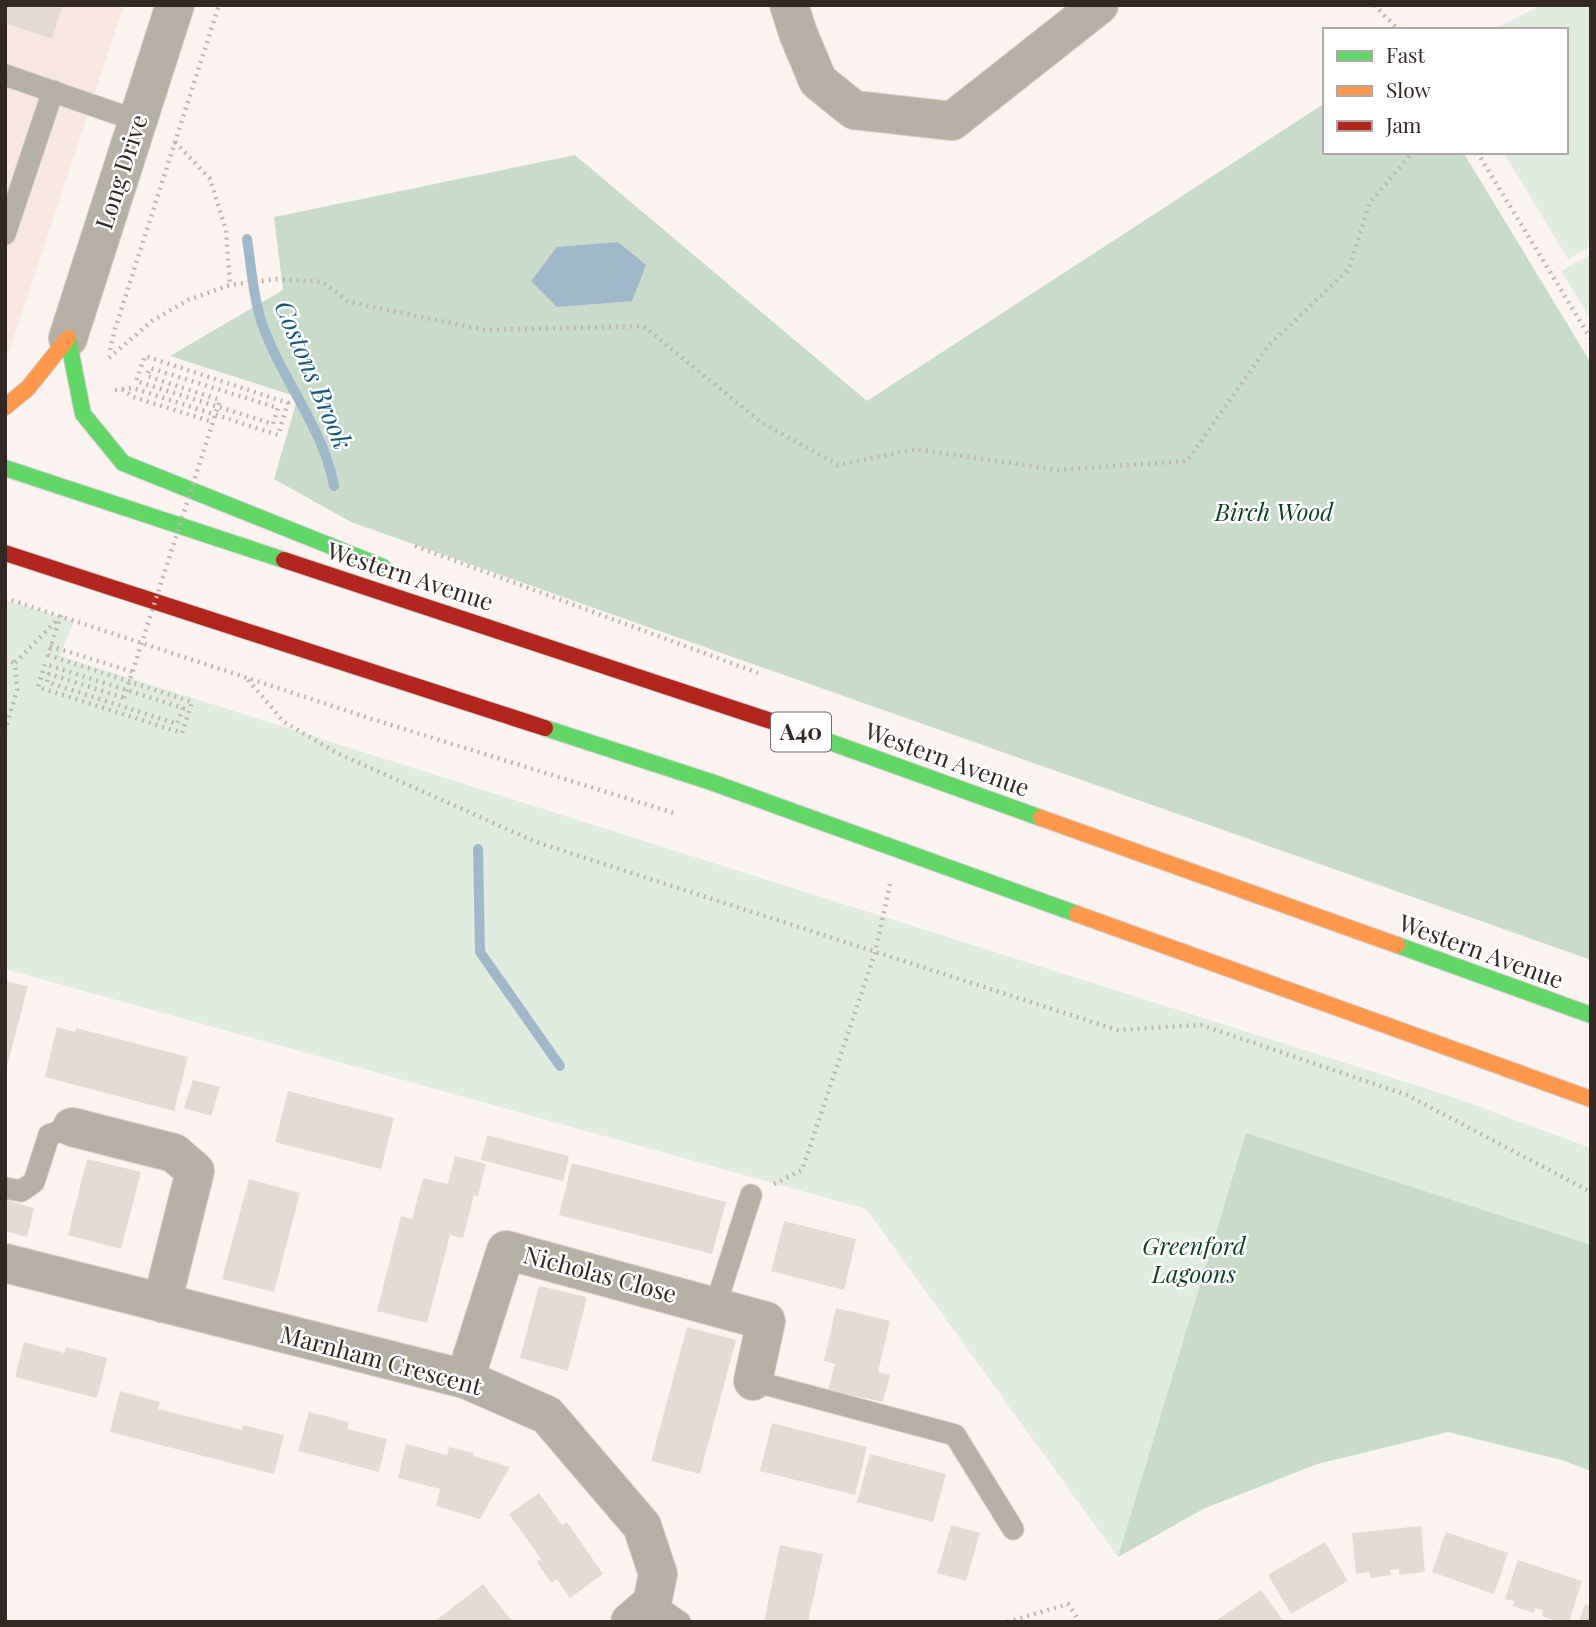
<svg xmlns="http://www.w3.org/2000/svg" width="1596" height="1627" viewBox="0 0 1596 1627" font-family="'Playfair Display',serif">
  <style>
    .built { fill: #f8e7e0 }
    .green { fill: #e0ece0 }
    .forest { fill: #c9dccc }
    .water { fill: #9fb8ca }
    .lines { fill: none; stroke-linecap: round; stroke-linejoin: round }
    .stream { stroke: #9fb8ca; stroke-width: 10 }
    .building { fill: #e6dad5 }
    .lane-casing { stroke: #d6cfcc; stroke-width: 23 }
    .street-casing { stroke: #d6cfcc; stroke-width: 40 }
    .fast-casing { stroke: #d6cfcc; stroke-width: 18 }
    .slow-casing { stroke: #d6cfcc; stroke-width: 18 }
    .jam-casing { stroke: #d6cfcc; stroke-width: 18 }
    .path { stroke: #bfb8b2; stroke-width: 4.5; stroke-dasharray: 2 5; stroke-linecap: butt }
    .lane { stroke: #b6b0a6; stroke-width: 21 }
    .street { stroke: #b6b0a6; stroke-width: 38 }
    .fast { stroke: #63d668; stroke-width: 16 }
    .slow { stroke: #ff974d; stroke-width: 16 }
    .jam { stroke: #b3261e; stroke-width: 16 }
    .path-bridge { stroke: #bfb8b2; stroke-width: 4.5; stroke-dasharray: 2 5; stroke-linecap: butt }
    .labels { text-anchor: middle; stroke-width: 5; stroke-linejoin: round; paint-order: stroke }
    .shield { fill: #fff; stroke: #716866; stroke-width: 2 }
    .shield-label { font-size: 23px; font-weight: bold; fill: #342824 }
    .street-label { font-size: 24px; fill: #342824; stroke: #fff }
    .park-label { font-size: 24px; font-style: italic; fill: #0d3f25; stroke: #fff }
    .water-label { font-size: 26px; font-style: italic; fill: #185a7f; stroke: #fff }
  </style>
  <rect width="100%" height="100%" fill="#fbf3f0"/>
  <!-- built -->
  <polygon class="built" points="5,5 124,5 5,364"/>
  <!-- green -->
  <g class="green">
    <polygon points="1541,5 1591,5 1591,246 1568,259 1503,152 1566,152 1566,30 1493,30"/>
    <polygon points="1591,254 1591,320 1561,271"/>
    <polygon points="5,600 74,621 60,656 1456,1098 1591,1148 1591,1471 1562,1460 1448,1432 1317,1464 1203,1509 1118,1557 866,1209 5,969"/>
  </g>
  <!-- forest -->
  <g class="forest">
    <polygon points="1325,103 1325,152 1463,152 1591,363 1591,960 351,522 274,479 298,397 170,356 283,290 274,217 575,155 867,401"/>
    <polygon points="1246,1133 1591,1245 1591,1471 1562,1460 1448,1432 1317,1464 1203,1509 1118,1557"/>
  </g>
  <!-- water -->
  <polygon class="water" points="618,242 646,265 632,301 557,307 531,281 557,247"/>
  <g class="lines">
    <!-- stream -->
    <g class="stream">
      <path d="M247,239C252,272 254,309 268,339C289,389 324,432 334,486"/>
      <polyline points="478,849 480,952 560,1066"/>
    </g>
  </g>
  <!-- building -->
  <g class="building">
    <polygon points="5,5 63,5 52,39 5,23"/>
    <polygon points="5,981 28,986 6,1070 5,1070"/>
    <polygon points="57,1027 75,1032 76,1028 188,1057 174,1111 45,1077"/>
    <polygon points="193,1080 220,1087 211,1116 184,1108"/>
    <polygon points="288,1091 394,1118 381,1169 275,1142"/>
    <polygon points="487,1135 569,1156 563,1181 481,1160"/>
    <polygon points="455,1156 486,1164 478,1196 474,1195 463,1238 450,1235 427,1323 377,1311 401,1216 412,1219 423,1178 448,1184"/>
    <polygon points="87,1159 141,1172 121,1249 68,1235"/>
    <polygon points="572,1163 726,1202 712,1254 559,1215"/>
    <polygon points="249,1179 300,1193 274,1292 222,1279"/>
    <polygon points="5,1200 34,1208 27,1237 5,1231"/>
    <polygon points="784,1221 856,1239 844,1290 771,1271"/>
    <polygon points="539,1286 587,1297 568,1371 520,1358"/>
    <polygon points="836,1308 890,1321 878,1372 890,1375 883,1402 828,1390 835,1364 824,1361"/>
    <polygon points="687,1327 736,1340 700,1474 651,1461"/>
    <polygon points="24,1342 64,1353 66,1347 107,1358 97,1398 15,1377"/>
    <polygon points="120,1391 160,1402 158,1409 242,1430 243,1425 284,1435 274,1474 110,1432"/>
    <polygon points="309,1412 349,1422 347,1429 387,1439 379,1472 298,1451"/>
    <polygon points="772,1423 867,1447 855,1495 760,1471"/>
    <polygon points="406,1444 447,1455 449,1447 474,1453 473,1456 510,1467 480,1519 436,1506 440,1489 398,1478"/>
    <polygon points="870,1454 946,1474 933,1522 857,1502"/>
    <polygon points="539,1493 562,1525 567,1522 603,1574 570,1598 557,1579 551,1583 537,1562 541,1559 509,1514"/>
    <polygon points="951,1525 980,1533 966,1581 937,1573"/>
    <polygon points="1421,1526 1425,1572 1399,1575 1399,1569 1390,1570 1391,1575 1370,1578 1370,1572 1356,1574 1352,1533"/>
    <polygon points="1446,1532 1508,1553 1494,1594 1432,1572"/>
    <polygon points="1325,1542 1348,1581 1291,1614 1268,1575"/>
    <polygon points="780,1545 823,1554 808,1622 764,1622"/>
    <polygon points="1518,1560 1582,1581 1569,1622 1559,1622 1542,1616 1543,1610 1535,1608 1534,1613 1513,1606 1515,1601 1505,1599"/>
    <polygon points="483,1584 511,1620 508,1622 434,1622"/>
    <polygon points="1261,1590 1284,1622 1214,1622"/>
    <polygon points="1585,1604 1591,1606 1591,1622 1579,1622"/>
  </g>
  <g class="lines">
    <!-- lane casing -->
    <g class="lane-casing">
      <g id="lane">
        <polyline points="5,75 138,121"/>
        <polyline points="5,234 53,91"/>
        <polyline points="5,1188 21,1191 34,1182 49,1135 72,1127"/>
        <polyline points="715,1307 751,1195"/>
        <polyline points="753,1381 955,1435 1013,1529"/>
        <polyline points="652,1603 680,1622"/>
      </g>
    </g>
    <!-- street casing -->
    <g class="street-casing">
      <g id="street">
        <polyline points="789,5 798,33 818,81 854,110 952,121 1099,5"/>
        <polyline points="68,338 175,5"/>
        <polyline points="72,1127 174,1153 195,1171 162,1303"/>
        <polyline points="5,1263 465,1379 547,1415 642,1526 658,1574 652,1603 630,1622"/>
        <polyline points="465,1379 506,1250 766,1321 753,1381"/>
      </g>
    </g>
    <!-- fast casing -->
    <g class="fast-casing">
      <g id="fast">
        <polyline points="68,338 83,414 123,463 383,567"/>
        <polyline points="5,468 284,560"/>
        <polyline points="777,723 1041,818"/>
        <polyline points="545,728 711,782 1077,914"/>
        <polyline points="1397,945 1591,1015"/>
      </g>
    </g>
    <!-- slow casing -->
    <g class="slow-casing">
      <g id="slow">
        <polyline points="5,407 28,388 68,338"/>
        <polyline points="1041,818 1397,945"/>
        <polyline points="1077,914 1591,1099"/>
      </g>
    </g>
    <!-- jam casing -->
    <g class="jam-casing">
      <g id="jam">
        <polyline points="5,553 545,728"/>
        <polyline points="284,560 777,723"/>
      </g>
    </g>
    <!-- path -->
    <g class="path">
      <polyline points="1374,5 1399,30"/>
      <polyline points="175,142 210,179 226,230 230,285"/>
      <polyline points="1477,152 1591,339"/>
      <polyline points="110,350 115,329 219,5"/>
      <polyline points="109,358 152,321 188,300 230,285 277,279 323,282 349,302 485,330 643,326 762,423 838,465 916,449 1057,470 1187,461 1268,346 1349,269 1370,202 1413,152"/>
      <polyline points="122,389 133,397 213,422"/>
      <polyline points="115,390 133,388 278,435 288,403 145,356 136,381 273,424 278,408 150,368 147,376 220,400"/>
      <polyline points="415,546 758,673"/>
      <polyline points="5,598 372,719 674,813"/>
      <polyline points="61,615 48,655 192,702 182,733 38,687 45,664 183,708 177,724 47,682 49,674 124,698"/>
      <polyline points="50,646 133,672"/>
      <polyline points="5,659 15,663"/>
      <polyline points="248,680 284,722 339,754 536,842 1117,1030 1201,1025 1407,1095 1591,1192"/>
      <polyline points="5,731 17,690 15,663 59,618"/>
      <polyline points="774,1184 802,1170 875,953 890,884"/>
      <polyline points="1007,1622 1068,1604 1080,1622"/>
    </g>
    <!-- lane -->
    <use href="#lane" class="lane"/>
    <!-- street -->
    <use href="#street" class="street"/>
    <!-- fast -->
    <use href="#fast" class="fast"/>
    <!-- slow -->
    <use href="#slow" class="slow"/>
    <!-- jam -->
    <use href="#jam" class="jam"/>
    <!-- path-bridge -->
    <polyline class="path-bridge" points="124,698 220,400"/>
  </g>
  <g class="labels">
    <!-- shield labels -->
    <rect class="shield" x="771" y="712.5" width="60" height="39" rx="5"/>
    <g class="shield-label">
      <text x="801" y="740">A40</text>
    </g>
    <!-- street labels -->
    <g class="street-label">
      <text transform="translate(122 172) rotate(-72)" y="8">Long Drive</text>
      <text transform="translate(410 577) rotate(18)" y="8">Western Avenue</text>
      <text transform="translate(947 760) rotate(20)" y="8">Western Avenue</text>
      <text transform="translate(1481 952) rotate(20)" y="8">Western Avenue</text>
      <text transform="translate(600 1275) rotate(15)" y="8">Nicholas Close</text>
      <text transform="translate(381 1361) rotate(15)" y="8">Marnham Crescent</text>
    </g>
    <!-- park labels -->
    <g class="park-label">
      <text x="1274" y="521">Birch Wood</text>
      <text x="1194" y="1255">Greenford<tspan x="1194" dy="28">Lagoons</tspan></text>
    </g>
    <!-- water labels -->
    <g class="water-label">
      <text transform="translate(313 375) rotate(67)" y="9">Costons Brook</text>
    </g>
  </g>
  <!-- border -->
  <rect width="1596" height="1627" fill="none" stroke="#342824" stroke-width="14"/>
  <!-- legend -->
  <rect x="1323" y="28" width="245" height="126" fill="#ffffff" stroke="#aea9a7" stroke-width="2"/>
  <rect x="1337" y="51" width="35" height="10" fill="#63d668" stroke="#aea9a7" stroke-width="2"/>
  <text x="1386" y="63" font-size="21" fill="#342824">Fast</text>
  <rect x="1337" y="86" width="35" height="10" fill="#ff974d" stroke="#aea9a7" stroke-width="2"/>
  <text x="1386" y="98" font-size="21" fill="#342824">Slow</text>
  <rect x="1337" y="121" width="35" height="10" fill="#b3261e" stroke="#aea9a7" stroke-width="2"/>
  <text x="1386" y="133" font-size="21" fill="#342824">Jam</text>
</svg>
